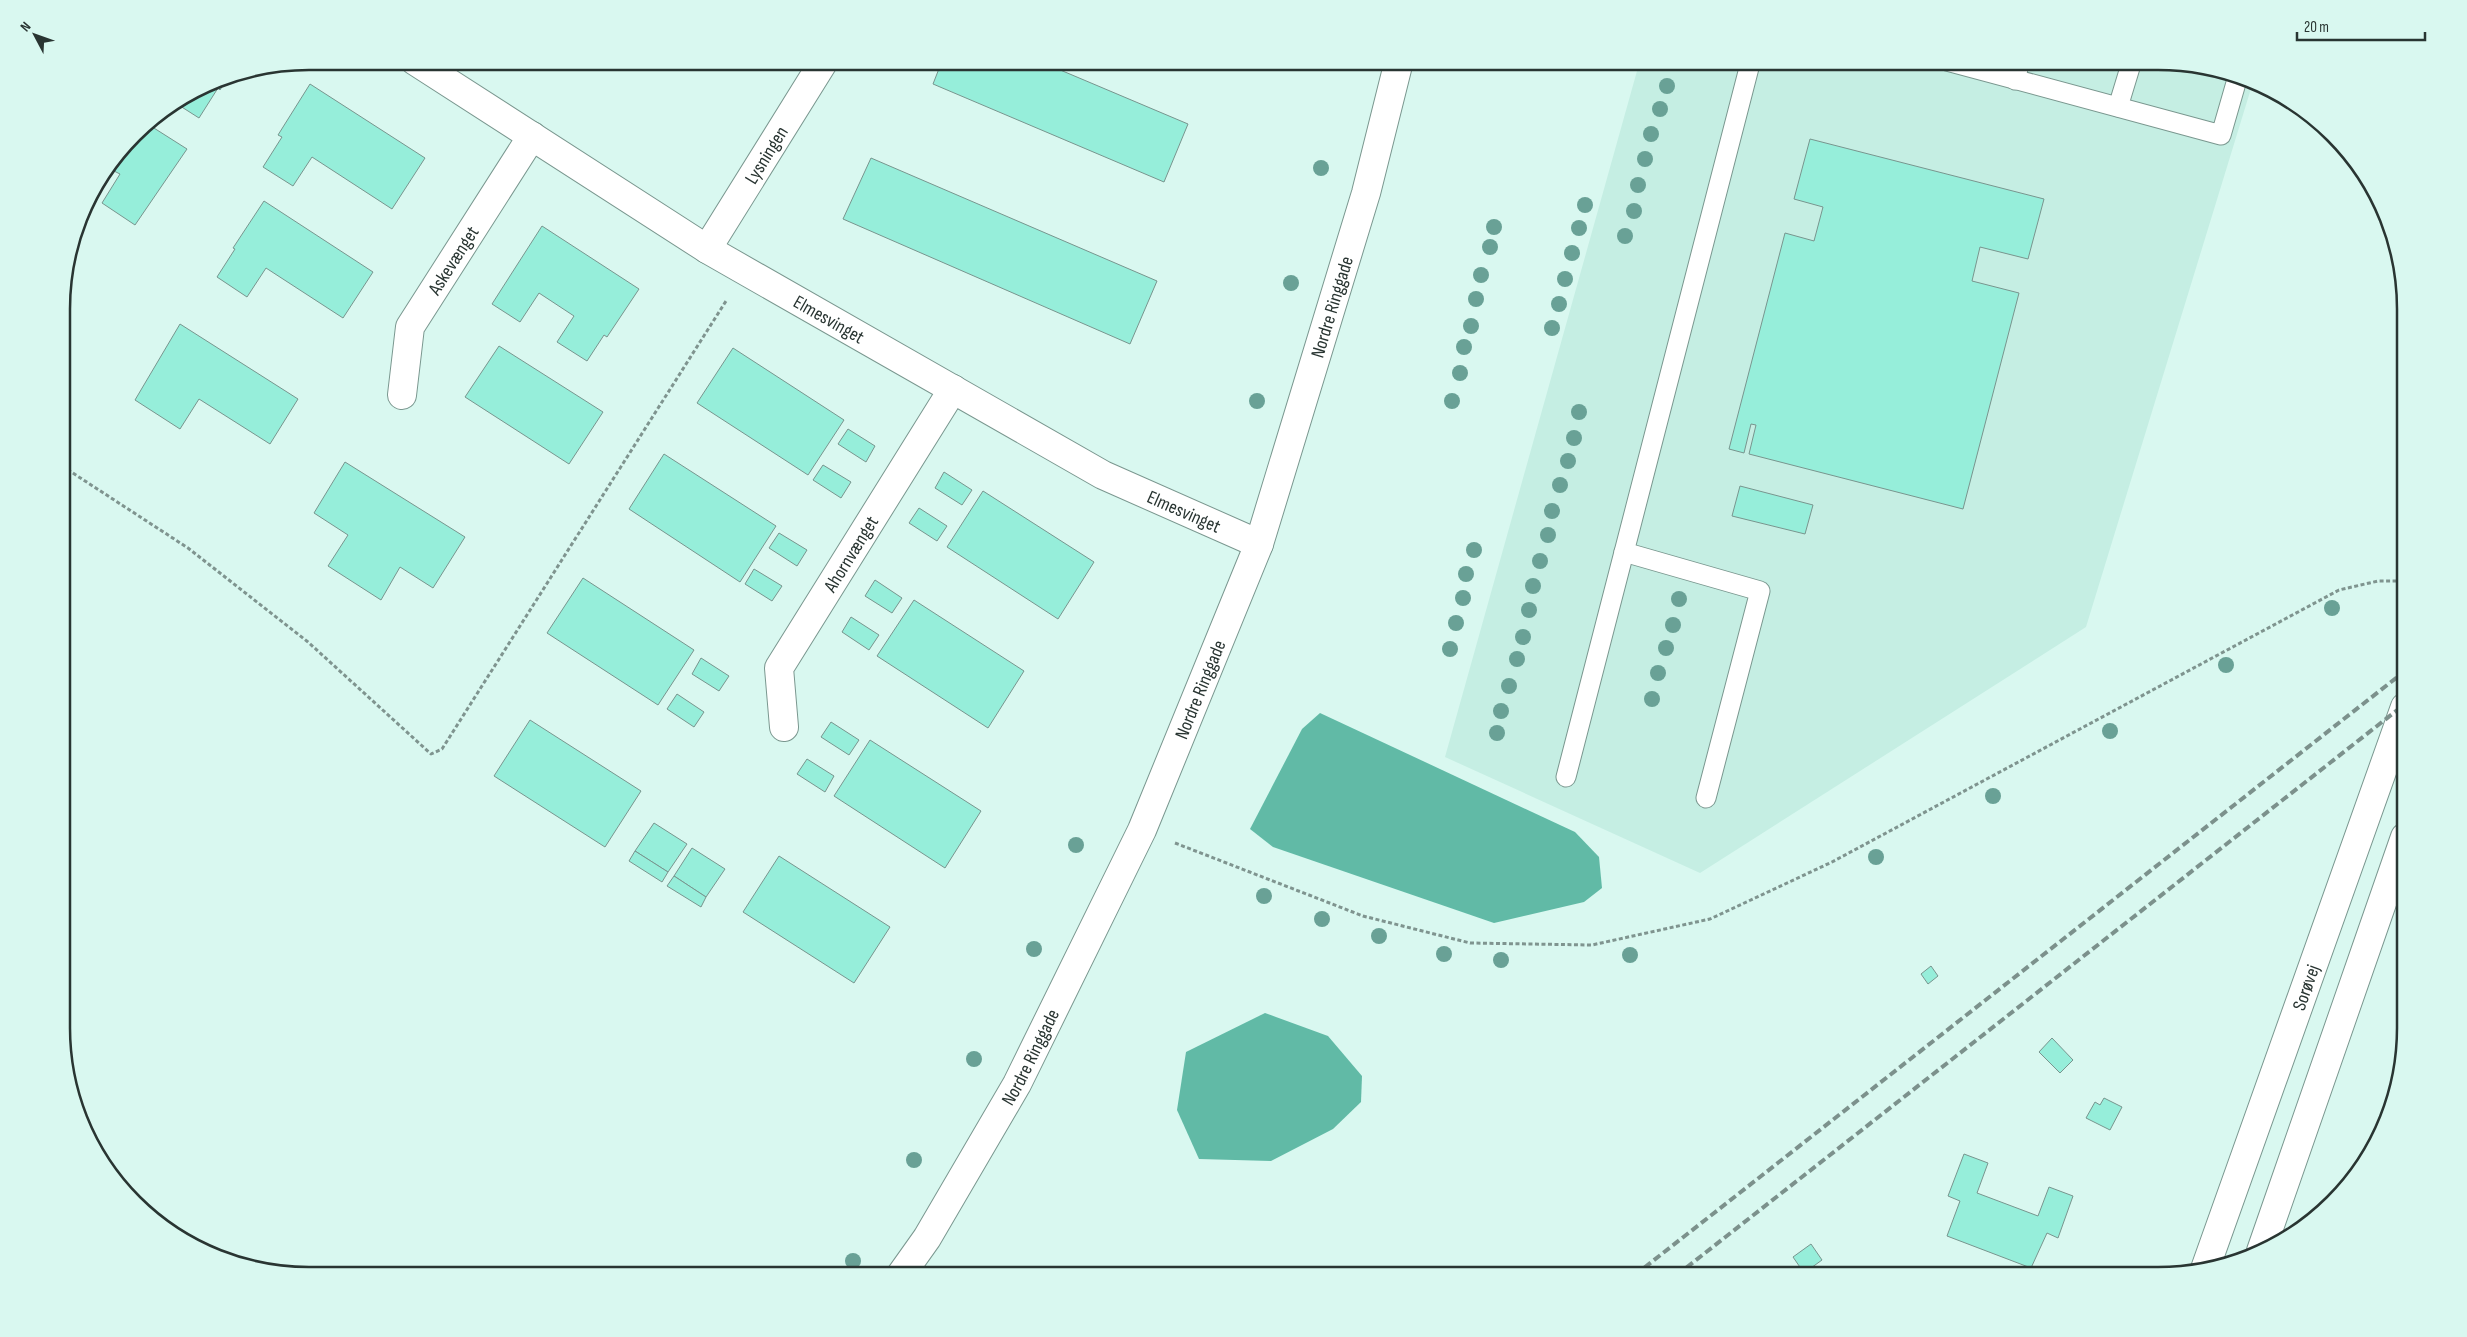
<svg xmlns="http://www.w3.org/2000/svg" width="2467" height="1337" viewBox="0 0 2467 1337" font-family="'Sofia Sans Condensed',sans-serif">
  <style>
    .built { fill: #c5eee3 }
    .water { fill: #61baa6 }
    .building { fill: #96eeda; stroke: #78958e }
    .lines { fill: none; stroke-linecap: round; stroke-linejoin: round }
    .service-casing { stroke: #7a978f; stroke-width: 21 }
    .minor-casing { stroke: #7a978f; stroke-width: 30 }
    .tertiary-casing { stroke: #7a978f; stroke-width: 30 }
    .path { stroke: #7f948f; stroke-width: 3; stroke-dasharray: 4 2.5; stroke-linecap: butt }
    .service { stroke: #fff; stroke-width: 19 }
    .minor { stroke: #fff; stroke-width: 28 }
    .tertiary { stroke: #fff; stroke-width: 28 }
    .rail { stroke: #7c918c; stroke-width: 4; stroke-dasharray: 8 4; stroke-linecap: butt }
    .tree { fill: #69a196 }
    .labels { text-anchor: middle; stroke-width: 4; stroke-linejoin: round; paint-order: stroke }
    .street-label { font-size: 19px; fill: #293532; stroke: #d9f8f0 }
    .rim { fill: none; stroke: #293532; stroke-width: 2.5 }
  </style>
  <rect width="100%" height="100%" fill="#d9f8f0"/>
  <!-- built -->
  <polygon class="built" points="1628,61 2158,61 2222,70 2253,82 2086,627 1700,873 1445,757 1637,71"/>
  <!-- water -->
  <g class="water">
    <polygon points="1320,713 1575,832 1599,857 1602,888 1584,902 1494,923 1273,847 1250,829 1302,729"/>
    <polygon points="1265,1013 1328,1036 1362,1076 1361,1102 1333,1129 1271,1161 1199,1159 1177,1110 1186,1052"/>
  </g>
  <!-- building -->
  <g class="building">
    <polygon points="942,61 1039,61 1188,124 1164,182 933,84"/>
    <polygon points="228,77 220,90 218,88 199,118 177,104 215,80"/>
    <polygon points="310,84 425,158 392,209 312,157 293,186 263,167 282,137 278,135"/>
    <polygon points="146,123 187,149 135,225 102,203 120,174 110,169"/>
    <polygon points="1810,139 2044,199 2028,259 1980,247 1972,281 2019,293 1963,509 1749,454 1756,425 1751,424 1744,453 1729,449 1785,233 1814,241 1823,207 1794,199"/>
    <polygon points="871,158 1157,281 1130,344 843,219"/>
    <polygon points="264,201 373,272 343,318 266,268 247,297 217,277 235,249 233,248"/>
    <polygon points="542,226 639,289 607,337 604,335 587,361 557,342 574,316 539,293 520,322 492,304"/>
    <polygon points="65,282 69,285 62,297 62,293"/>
    <polygon points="180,324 298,399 270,444 199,399 180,429 135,400"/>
    <polygon points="499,346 603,412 569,464 465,397"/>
    <polygon points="733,348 844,420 808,475 697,403"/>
    <polygon points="848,429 875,446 866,462 838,444"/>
    <polygon points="664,454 776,526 740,582 629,509"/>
    <polygon points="345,462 465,537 433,588 400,567 381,600 328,566 348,535 314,513"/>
    <polygon points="823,465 851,482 841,498 813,480"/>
    <polygon points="944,472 972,490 962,505 935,488"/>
    <polygon points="1740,486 1813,505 1805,534 1732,516"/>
    <polygon points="983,491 1094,562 1058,619 947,547"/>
    <polygon points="919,508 947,526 937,541 909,523"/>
    <polygon points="779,533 807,550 797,566 769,548"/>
    <polygon points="754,569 782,586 772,601 745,584"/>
    <polygon points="583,578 694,650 658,705 547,633"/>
    <polygon points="875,580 902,598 892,613 865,596"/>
    <polygon points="914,600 1024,671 988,728 877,656"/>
    <polygon points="851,617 879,635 869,650 842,632"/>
    <polygon points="701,658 729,676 719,691 692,674"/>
    <polygon points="677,694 704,712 694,727 667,709"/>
    <polygon points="530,720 641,791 605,847 494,776"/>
    <polygon points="831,722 859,740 849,755 821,737"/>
    <polygon points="870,740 981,811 945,868 834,796"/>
    <polygon points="807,759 834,776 825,792 797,774"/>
    <polygon points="654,823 687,844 668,872 635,851"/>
    <polygon points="692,848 725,869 706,897 674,876"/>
    <polygon points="635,851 668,872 662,882 629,861"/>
    <polygon points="779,856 890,927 854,983 743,912"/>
    <polygon points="674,876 706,897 701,907 667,886"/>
    <polygon points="1931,966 1938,976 1928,984 1921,974"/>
    <polygon points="2052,1038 2073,1060 2060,1073 2039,1052"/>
    <polygon points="2104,1098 2122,1107 2110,1130 2086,1118 2095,1102 2100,1105"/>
    <polygon points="1964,1154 1988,1163 1977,1193 2038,1216 2049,1187 2073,1196 2058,1238 2047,1233 2031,1268 1947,1236 1960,1201 1948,1196"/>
    <polygon points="1811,1244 1822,1260 1804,1273 1793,1257"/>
    <polygon points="1924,1270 1939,1275 1921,1275"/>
  </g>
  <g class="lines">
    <!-- service casing -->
    <g class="service-casing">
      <g id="service">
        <polyline points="1947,61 2221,135 2238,76"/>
        <polyline points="2015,80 2020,61"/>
        <polyline points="2118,107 2132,61"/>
        <polyline points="1624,552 1760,591 1706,798"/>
        <polyline points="1566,777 1750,64 1740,61"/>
      </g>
    </g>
    <!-- minor casing -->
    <g class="minor-casing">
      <g id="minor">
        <path id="s1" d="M415,61L707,249L1103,475L1259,544"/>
        <path id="s2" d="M707,249L824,61"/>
        <path id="s3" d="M402,395L410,327L532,136"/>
        <path id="s4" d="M784,727L779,668L953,389"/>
      </g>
    </g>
    <!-- tertiary casing -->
    <g class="tertiary-casing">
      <g id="tertiary">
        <polyline points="2261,1251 2405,837"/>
        <path id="s5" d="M2205,1269L2405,707"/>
        <path id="s6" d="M900,1276L927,1238L1017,1084L1142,830L1259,544L1366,193L1399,61"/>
      </g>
    </g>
    <!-- path -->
    <g class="path">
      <polyline points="62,466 188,548 308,642 431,754 442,749 726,301"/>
      <polyline points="1175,843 1363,916 1470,943 1592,945 1710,919 1832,862 2339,590 2378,581 2405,581"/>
    </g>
    <!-- service -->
    <use href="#service" class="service"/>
    <!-- minor -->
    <use href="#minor" class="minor"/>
    <!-- tertiary -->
    <use href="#tertiary" class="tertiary"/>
    <!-- rail -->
    <g class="rail">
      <polyline points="1635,1275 2405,671"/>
      <polyline points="1677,1275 2405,704"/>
    </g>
  </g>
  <!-- trees -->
  <g class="tree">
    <circle cx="1667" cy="86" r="8"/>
    <circle cx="1660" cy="109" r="8"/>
    <circle cx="1651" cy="134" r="8"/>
    <circle cx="1645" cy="159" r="8"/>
    <circle cx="1321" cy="168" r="8"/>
    <circle cx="1638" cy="185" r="8"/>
    <circle cx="1585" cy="205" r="8"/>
    <circle cx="1634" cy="211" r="8"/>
    <circle cx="1494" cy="227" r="8"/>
    <circle cx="1579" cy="228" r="8"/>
    <circle cx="1625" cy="236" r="8"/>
    <circle cx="1490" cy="247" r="8"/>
    <circle cx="1572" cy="253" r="8"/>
    <circle cx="1481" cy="275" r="8"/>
    <circle cx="1565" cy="279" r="8"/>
    <circle cx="1291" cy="283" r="8"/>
    <circle cx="1476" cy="299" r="8"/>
    <circle cx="1559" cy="304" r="8"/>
    <circle cx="1471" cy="326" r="8"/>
    <circle cx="1552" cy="328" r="8"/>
    <circle cx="1464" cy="347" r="8"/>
    <circle cx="1460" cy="373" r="8"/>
    <circle cx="1257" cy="401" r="8"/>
    <circle cx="1452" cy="401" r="8"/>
    <circle cx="1579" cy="412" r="8"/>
    <circle cx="1574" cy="438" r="8"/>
    <circle cx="1568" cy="461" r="8"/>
    <circle cx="1560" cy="485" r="8"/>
    <circle cx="1552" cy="511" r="8"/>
    <circle cx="1548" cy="535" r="8"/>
    <circle cx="1474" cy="550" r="8"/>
    <circle cx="1540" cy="561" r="8"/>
    <circle cx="1466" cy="574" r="8"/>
    <circle cx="1533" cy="586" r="8"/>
    <circle cx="1463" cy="598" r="8"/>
    <circle cx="1679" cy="599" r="8"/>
    <circle cx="2332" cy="608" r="8"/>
    <circle cx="1529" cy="610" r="8"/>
    <circle cx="1456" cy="623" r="8"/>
    <circle cx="1673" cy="625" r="8"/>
    <circle cx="1523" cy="637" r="8"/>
    <circle cx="1666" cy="648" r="8"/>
    <circle cx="1450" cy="649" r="8"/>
    <circle cx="1517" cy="659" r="8"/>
    <circle cx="2226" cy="665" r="8"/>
    <circle cx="1658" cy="673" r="8"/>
    <circle cx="1509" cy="686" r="8"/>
    <circle cx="1652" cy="699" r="8"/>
    <circle cx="1501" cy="711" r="8"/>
    <circle cx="2110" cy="731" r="8"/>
    <circle cx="1497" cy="733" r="8"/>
    <circle cx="1993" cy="796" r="8"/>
    <circle cx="1076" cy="845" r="8"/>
    <circle cx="1876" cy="857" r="8"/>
    <circle cx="1264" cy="896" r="8"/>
    <circle cx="1322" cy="919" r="8"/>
    <circle cx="1379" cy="936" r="8"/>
    <circle cx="1034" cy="949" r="8"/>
    <circle cx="1444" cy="954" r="8"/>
    <circle cx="1630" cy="955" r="8"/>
    <circle cx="1501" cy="960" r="8"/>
    <circle cx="974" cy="1059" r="8"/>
    <circle cx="914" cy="1160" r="8"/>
    <circle cx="853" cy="1261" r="8"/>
  </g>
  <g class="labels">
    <!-- street labels -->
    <g class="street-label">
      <text dy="7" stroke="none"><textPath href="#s2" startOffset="111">Lysningen</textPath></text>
      <text dy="7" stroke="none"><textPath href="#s3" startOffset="148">Askevænget</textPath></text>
      <text dy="7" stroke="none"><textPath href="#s6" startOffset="1065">Nordre Ringgade</textPath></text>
      <text dy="7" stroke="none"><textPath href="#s1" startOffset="488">Elmesvinget</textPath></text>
      <text dy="7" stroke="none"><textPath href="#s1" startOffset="892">Elmesvinget</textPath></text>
      <text dy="7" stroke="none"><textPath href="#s4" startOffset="194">Ahornvænget</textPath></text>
      <text dy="7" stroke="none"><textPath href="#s6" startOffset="660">Nordre Ringgade</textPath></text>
      <text dy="7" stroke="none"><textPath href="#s5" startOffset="299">Sorøvej</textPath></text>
      <text dy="7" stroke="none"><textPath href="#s6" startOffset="255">Nordre Ringgade</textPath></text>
    </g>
  </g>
  <!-- crop -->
  <path d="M0 0H2467V1337H0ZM309 70H2158A239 239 0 0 1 2397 309V1028A239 239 0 0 1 2158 1267H309A239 239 0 0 1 70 1028V309A239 239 0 0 1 309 70Z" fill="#d9f8f0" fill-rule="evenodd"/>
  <path class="rim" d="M309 70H2158A239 239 0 0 1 2397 309V1028A239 239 0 0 1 2158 1267H309A239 239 0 0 1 70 1028V309A239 239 0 0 1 309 70Z"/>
  <!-- north arrow -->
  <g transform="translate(35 35) rotate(311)" stroke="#d9f8f0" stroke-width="4" paint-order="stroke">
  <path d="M0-4L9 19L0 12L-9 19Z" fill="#293532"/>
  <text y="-8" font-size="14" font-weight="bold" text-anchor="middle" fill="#293532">N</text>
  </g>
  <!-- scale -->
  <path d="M2297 32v8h128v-8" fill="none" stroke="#293532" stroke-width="2.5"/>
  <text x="2304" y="32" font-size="15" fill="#293532" stroke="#d9f8f0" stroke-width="4" paint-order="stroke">20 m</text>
</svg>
